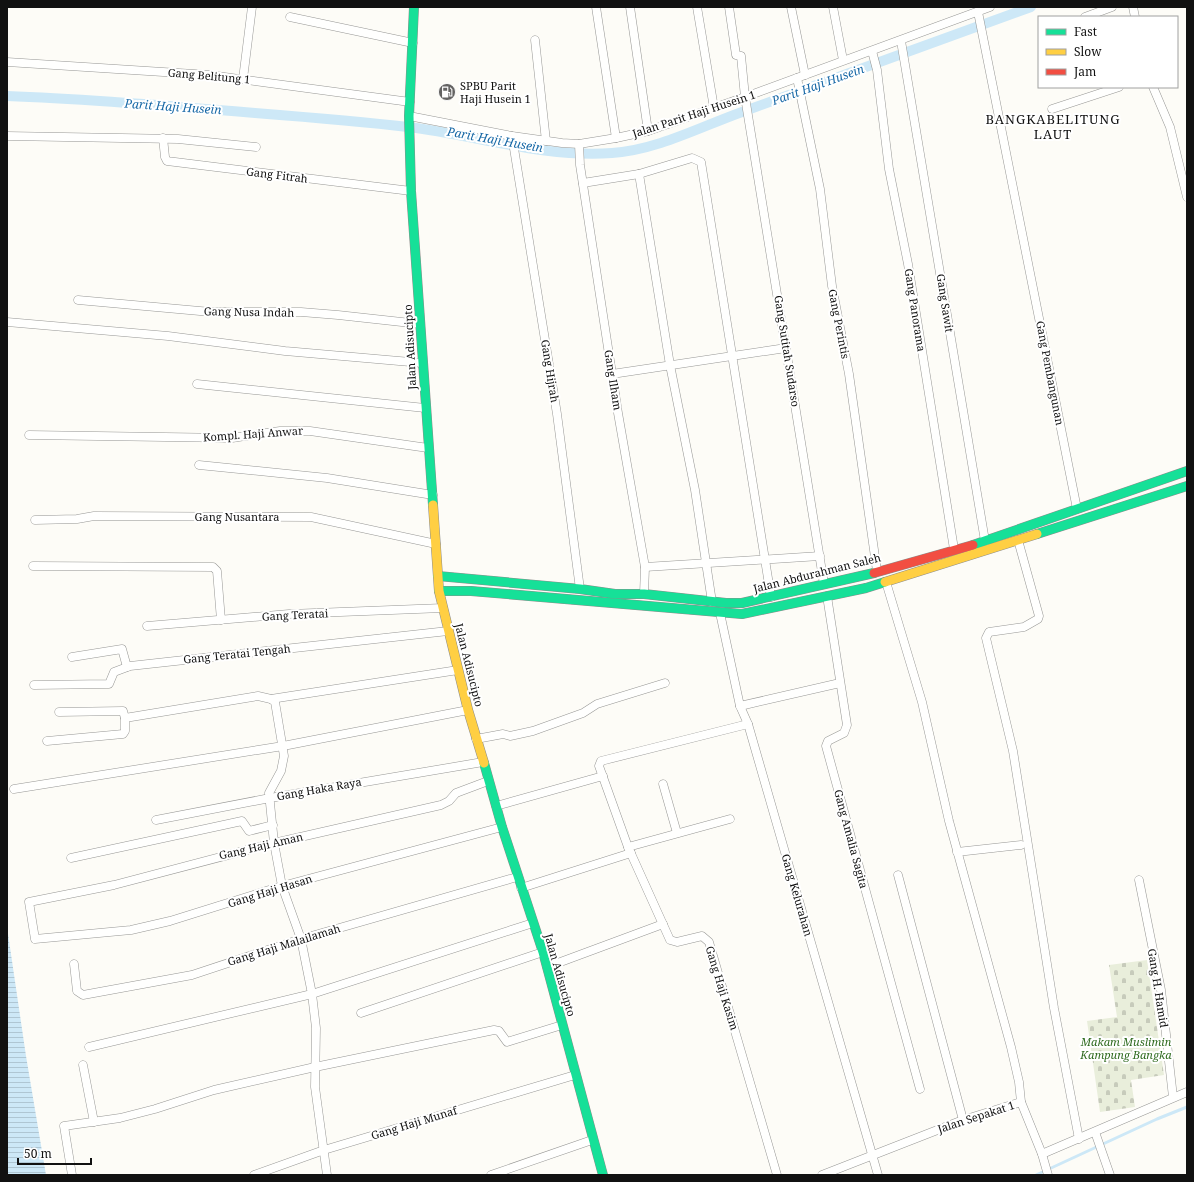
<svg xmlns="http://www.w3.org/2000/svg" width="1194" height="1182" viewBox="0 0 1194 1182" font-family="'Noto Serif',serif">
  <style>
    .cemetery { fill: url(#cemetery-stones) }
    .water { fill: url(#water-rules) }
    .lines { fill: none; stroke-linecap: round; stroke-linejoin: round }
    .stream { stroke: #cde8f7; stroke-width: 3 }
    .canal { stroke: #cde8f7; stroke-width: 10 }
    .street-casing { stroke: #979795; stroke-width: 9 }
    .fast-casing { stroke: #8e8d8b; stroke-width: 10 }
    .slow-casing { stroke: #8e8d8b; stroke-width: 10 }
    .jam-casing { stroke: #8e8d8b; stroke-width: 10 }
    .street { stroke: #fffffe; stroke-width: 8 }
    .fast { stroke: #16e098; stroke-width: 9 }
    .slow { stroke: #ffcf43; stroke-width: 9 }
    .jam { stroke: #f24e42; stroke-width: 9 }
    .labels { text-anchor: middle; stroke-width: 4; stroke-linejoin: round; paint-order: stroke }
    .street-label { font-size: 11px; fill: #111; stroke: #fff }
    .poi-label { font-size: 11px; fill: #111; stroke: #fff; text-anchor: start }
    .park-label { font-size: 11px; font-style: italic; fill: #2f6b1f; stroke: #fff }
    .water-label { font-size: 12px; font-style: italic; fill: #1768a6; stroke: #fff }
    .quarter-label { font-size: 13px; letter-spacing: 1px; fill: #111; stroke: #fff }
  </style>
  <defs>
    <pattern id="cemetery-stones" width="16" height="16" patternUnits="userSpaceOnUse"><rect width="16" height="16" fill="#e9eedb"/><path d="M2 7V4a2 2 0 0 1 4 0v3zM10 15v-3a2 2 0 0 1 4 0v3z" fill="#c7cbbb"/></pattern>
    <pattern id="water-rules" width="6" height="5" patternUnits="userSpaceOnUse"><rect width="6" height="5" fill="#cde8f7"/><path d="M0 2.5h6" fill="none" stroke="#afc6d3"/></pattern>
  </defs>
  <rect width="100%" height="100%" fill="#fdfcf7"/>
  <!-- cemetery -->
  <polygon class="cemetery" points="1147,960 1164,1075 1131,1080 1135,1107 1100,1112 1087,1021 1117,1017 1109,965"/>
  <!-- water -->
  <polygon class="water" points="7,927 26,1056 46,1175 7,1175"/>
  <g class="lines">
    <!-- stream -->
    <polyline class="stream" points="1036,1175 1157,1119 1187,1107"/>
    <!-- canal -->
    <path class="canal" d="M7,96C90,99 173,106 255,113C306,117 357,121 408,127C476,135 542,158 612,153C657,150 700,127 742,112C838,77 935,42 1031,7"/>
    <!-- street casing -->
    <g class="street-casing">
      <g id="street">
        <polyline points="596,7 616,138"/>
        <polyline points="630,7 648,131"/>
        <polyline points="697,7 714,108"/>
        <polyline points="729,7 736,55 741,56 745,97 824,584"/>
        <polyline points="791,7 805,75"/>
        <polyline points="833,7 843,60"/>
        <polyline points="1133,7 1135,17"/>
        <polyline points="978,12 1077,509"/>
        <polyline points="290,17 413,43"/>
        <polyline points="1085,17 1112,7"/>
        <polyline points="535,40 546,141"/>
        <polyline points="901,41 985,541"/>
        <polyline points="872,51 877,70 889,169 908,264 954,549"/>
        <polyline points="7,62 210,75 410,102"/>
        <polyline points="797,78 820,189 832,286 849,374 877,571"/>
        <polyline points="243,79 252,7"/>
        <polyline points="1153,87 1170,127 1187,197"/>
        <polyline points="1052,109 1119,87"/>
        <polyline points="409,116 512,136 562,143 579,144 616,138 648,131 745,97 990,7"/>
        <polyline points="7,136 178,139 256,147"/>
        <polyline points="512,136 557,414 580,589"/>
        <polyline points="163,138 165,157 167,161 411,191"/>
        <polyline points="579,144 580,165 618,413 645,567 644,594"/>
        <polyline points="639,174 670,365 695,490 712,602"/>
        <polyline points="583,183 639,174 692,158 701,162 771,597"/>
        <polyline points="78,300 211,312 301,312 338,315 420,324"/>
        <polyline points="7,322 168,336 285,351 422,363"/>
        <polyline points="612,374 786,348"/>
        <polyline points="197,384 425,408"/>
        <polyline points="29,435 232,438 280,431 310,431 428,448"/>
        <polyline points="199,465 327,478 433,495"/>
        <polyline points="35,520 77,519 94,516 311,517 436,544"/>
        <polyline points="1018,540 1039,616 1038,619 1024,627 989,632 986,638 1013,751 1054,1008 1079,1139"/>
        <polyline points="33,566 213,567 217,571 221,620"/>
        <polyline points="645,567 820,556"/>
        <polyline points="886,582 922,702 949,821 1011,1047 1019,1082 1021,1102"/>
        <polyline points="827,596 847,725 844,733 828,741 826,746 920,1089"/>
        <polyline points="720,613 740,706 748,724 878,1175"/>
        <polyline points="147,626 289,614 443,608"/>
        <polyline points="72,657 122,649 127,667"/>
        <polyline points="34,685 109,684 114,672 130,666 448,631"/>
        <polyline points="271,699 458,670"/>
        <polyline points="740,706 840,683"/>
        <polyline points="59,712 123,711 125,718"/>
        <polyline points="748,724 601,761 599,766 628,847 670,940 677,942 702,936 709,942 777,1175"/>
        <polyline points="476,739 503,734 510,736 533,731 583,713 597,704 665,683"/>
        <polyline points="47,741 123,734 125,731 125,718 258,696 271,699 275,702 284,756 281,771 269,793 274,843 282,886 301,939 312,994 316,1028 315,1087 327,1175"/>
        <polyline points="488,781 456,793 449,801 441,805 274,843 114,885 29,902 35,939 131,930 170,921 282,886 502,827"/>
        <polyline points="663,784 677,833"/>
        <polyline points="14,789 283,746 468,710"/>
        <polyline points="496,806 603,776"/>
        <polyline points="156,820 270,798 483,762"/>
        <polyline points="628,847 730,819"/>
        <polyline points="957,852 1021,845"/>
        <polyline points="71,858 242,821 249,831 273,825"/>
        <polyline points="898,875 963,1120"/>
        <polyline points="1139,880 1161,990 1173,1097"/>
        <polyline points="521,888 631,853"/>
        <polyline points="74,964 77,991 83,995 192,975 301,939 517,877"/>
        <polyline points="547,967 663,924"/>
        <polyline points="361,1013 543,952"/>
        <polyline points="89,1047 312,994 533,923"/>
        <polyline points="83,1065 94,1122"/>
        <polyline points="1095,1132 1110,1175"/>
        <polyline points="1042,1154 1187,1092"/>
        <polyline points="72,1175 64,1126 120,1118 155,1109 214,1090 315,1067 494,1030 499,1031 507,1042 562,1025"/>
        <polyline points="254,1175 324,1150 575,1075"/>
        <polyline points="491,1175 592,1140"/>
        <polyline points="822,1175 963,1120 1021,1102 1042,1154 1048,1175"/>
      </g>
    </g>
    <!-- fast casing -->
    <g class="fast-casing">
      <g id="fast">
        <polyline points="414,7 409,116 411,191 433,505"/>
        <polyline points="1037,534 1187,486"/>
        <polyline points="973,545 1187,471"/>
        <polyline points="438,576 580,589 615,594 644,594 726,603 742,603 874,573"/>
        <polyline points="439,591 471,591 742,614 866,588 885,582"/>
        <polyline points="484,763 502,827 543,952 603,1175"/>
      </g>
    </g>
    <!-- slow casing -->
    <g class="slow-casing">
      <g id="slow">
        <polyline points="433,505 439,591 468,710 484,763"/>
        <polyline points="885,582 1037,534"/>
      </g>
    </g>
    <!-- jam casing -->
    <g class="jam-casing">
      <polyline id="jam" points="874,573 973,545"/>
    </g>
    <!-- street -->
    <use href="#street" class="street"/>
    <!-- fast -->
    <use href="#fast" class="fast"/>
    <!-- slow -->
    <use href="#slow" class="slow"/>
    <!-- jam -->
    <use href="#jam" class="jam"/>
  </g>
  <!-- icons -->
  <defs>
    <g id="fuel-disc" transform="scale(0.9)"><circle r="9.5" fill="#646362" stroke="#fff"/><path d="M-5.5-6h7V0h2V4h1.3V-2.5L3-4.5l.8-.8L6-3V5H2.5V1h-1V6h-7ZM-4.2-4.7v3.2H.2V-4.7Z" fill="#fff"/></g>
  </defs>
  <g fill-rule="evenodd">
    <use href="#fuel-disc" x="447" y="92"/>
  </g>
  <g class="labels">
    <!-- street labels -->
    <g class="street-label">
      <text transform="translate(209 76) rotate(5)" y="4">Gang Belitung 1</text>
      <text transform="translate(694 114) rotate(-18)" y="4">Jalan Parit Haji Husein 1</text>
      <text transform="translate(277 175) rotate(7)" y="4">Gang Fitrah</text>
      <text transform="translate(945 303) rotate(81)" y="4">Gang Sawit</text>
      <text transform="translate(915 310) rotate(81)" y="4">Gang Panorama</text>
      <text transform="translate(249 312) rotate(1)" y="4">Gang Nusa Indah</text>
      <text transform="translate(839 324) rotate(79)" y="4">Gang Perintis</text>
      <text transform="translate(410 347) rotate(-93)" y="4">Jalan Adisucipto</text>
      <text transform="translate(787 351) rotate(81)" y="4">Gang Sutitah Sudarso</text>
      <text transform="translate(550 371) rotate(81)" y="4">Gang Hijrah</text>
      <text transform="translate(1050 373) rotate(79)" y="4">Gang Pembangunan</text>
      <text transform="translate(613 380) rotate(81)" y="4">Gang Ilham</text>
      <text transform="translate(253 434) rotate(-4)" y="4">Kompl. Haji Anwar</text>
      <text x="237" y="521">Gang Nusantara</text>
      <text transform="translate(817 573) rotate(-14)" y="4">Jalan Abdurahman Saleh</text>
      <text transform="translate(295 615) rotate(-3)" y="4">Gang Teratai</text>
      <text transform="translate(237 654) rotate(-6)" y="4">Gang Teratai Tengah</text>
      <text transform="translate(469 665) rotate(76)" y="4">Jalan Adisucipto</text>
      <text transform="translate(319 789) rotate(-10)" y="4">Gang Haka Raya</text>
      <text transform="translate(851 839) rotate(75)" y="4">Gang Amalia Sagita</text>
      <text transform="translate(261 846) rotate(-13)" y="4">Gang Haji Aman</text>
      <text transform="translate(270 891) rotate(-17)" y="4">Gang Haji Hasan</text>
      <text transform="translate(797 895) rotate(74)" y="4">Gang Kelurahan</text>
      <text transform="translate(284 945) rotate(-17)" y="4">Gang Haji Malailamah</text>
      <text transform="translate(560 975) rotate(74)" y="4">Jalan Adisucipto</text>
      <text transform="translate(722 988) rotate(73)" y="4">Gang Haji Kasim</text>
      <text transform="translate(1158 988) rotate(81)" y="4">Gang H. Hamid</text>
      <text transform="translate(976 1117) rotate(-18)" y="4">Jalan Sepakat 1</text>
      <text transform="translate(414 1123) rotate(-17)" y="4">Gang Haji Munaf</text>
    </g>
    <!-- poi labels -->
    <g class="poi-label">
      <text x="460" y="90">SPBU Parit<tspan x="460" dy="13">Haji Husein 1</tspan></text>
    </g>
    <!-- park labels -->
    <g class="park-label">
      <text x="1126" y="1046">Makam Muslimin<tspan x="1126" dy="13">Kampung Bangka</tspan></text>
    </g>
    <!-- water labels -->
    <g class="water-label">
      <text transform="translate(818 85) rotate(-20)" y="4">Parit Haji Husein</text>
      <text transform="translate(173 107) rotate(4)" y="4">Parit Haji Husein</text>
      <text transform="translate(495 140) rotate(10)" y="4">Parit Haji Husein</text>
    </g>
    <!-- quarter labels -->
    <g class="quarter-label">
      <text x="1053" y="124">BANGKABELITUNG<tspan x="1053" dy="15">LAUT</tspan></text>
    </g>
  </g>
  <!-- border -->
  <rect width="1194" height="1182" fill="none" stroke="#111111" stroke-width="16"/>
  <!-- legend -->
  <rect x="1038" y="16" width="140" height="72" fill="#ffffff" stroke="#a0a0a0"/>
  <rect x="1046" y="29" width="20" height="6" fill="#16e098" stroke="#a0a0a0"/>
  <text x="1074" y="36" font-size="12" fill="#111111">Fast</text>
  <rect x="1046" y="49" width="20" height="6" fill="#ffcf43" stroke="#a0a0a0"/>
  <text x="1074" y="56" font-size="12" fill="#111111">Slow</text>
  <rect x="1046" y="69" width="20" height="6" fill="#f24e42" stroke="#a0a0a0"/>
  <text x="1074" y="76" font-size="12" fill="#111111">Jam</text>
  <!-- scale -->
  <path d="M18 1158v6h73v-6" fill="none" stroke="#111111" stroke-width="2"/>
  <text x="24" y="1158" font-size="12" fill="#111111" stroke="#ffffff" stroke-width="3" paint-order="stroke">50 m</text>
</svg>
